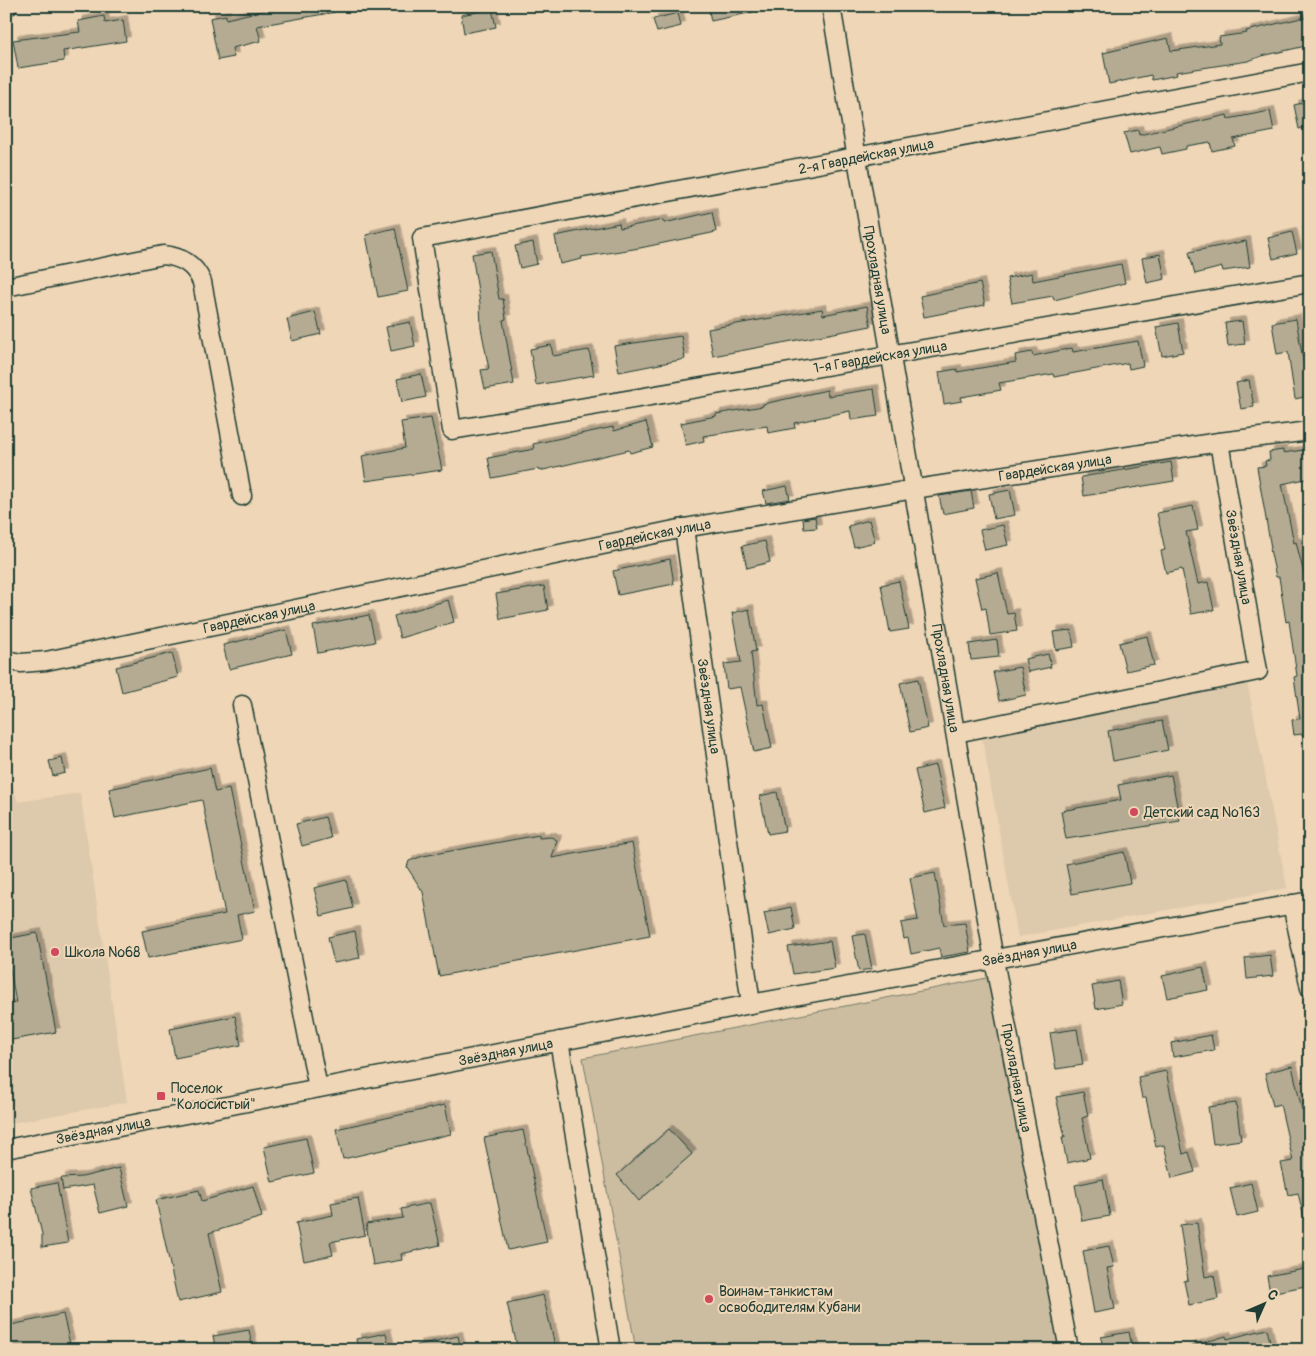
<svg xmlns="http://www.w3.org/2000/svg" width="1316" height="1356" viewBox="0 0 1316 1356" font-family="Pangolin,sans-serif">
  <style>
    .built { fill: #ddc9ab }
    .green { fill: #ccbda1; stroke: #767d6a }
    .building { fill: #b4ab92; stroke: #1f3d34; filter: url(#shadow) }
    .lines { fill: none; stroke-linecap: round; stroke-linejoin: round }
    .minor-casing { stroke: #1f3d34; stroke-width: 21 }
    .minor { stroke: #eed6b6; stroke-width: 18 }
    .poi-dot { fill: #d1495b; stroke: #eed6b6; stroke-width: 2 }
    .labels { text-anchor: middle; stroke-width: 4; stroke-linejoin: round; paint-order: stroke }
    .street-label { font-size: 14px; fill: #1f3d34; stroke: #eed6b6 }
    .poi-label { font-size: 14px; fill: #1f3d34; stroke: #eed6b6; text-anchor: start }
  </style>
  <defs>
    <filter id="shadow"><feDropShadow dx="4.5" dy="-4.5" stdDeviation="0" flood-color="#0004"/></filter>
  </defs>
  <rect width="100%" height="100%" fill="#eed6b6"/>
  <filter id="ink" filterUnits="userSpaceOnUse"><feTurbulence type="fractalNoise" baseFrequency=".02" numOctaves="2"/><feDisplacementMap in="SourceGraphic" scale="10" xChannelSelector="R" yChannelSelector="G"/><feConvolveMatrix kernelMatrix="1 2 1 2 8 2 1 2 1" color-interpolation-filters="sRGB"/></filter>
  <g filter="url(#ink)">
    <!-- built -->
    <g class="built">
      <polygon points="1246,676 1287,888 1018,937 982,736"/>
      <polygon points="6,767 18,802 80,793 127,1102 6,1124"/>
    </g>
    <!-- green -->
    <polygon class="green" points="992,977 1060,1350 636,1350 583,1058"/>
    <!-- building -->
    <g class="building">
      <polygon points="270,6 334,6 335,12 257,26 261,41 232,48 234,57 218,60 210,18 226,15 226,19 270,9"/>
      <polygon points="708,6 753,6 753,12 711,21"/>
      <polygon points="492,9 496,27 464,33 461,15"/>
      <polygon points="678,13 681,26 657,32 653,19"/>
      <polygon points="104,16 105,23 123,20 126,41 63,51 64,61 18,68 13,40 80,32 78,21"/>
      <polygon points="1301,18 1310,18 1310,45 1262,56 1248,61 1176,72 1177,75 1152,80 1151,75 1109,84 1103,53 1168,38 1171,51 1220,44 1219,37 1247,33 1246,31"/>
      <polygon points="1310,101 1310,126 1299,129 1294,105"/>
      <polygon points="1270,111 1274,131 1233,139 1235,146 1212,151 1210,142 1186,146 1186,149 1162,154 1160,147 1130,154 1124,133 1138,130 1139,135 1227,115 1228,119"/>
      <polygon points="712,212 716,232 640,248 581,257 582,259 560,264 555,236 619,223 620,228 663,220 664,223"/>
      <polygon points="395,228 408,291 378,297 366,235"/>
      <polygon points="1292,232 1297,253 1273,259 1268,238"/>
      <polygon points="1246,241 1250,267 1223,271 1222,267 1195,274 1189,252"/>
      <polygon points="533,242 537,264 520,268 515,246"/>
      <polygon points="491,251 499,299 503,299 506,319 503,320 514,384 485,389 481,370 489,369 481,328 480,303 472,254"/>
      <polygon points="1160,254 1165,279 1147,283 1142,258"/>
      <polygon points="1121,264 1125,283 1054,300 1053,296 1012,303 1007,278 1032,273 1033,281"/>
      <polygon points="980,283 985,305 924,317 920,296"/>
      <polygon points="867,306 871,326 713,356 708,329 822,309 823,315"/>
      <polygon points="315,312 321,334 292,341 287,319"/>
      <polygon points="1296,319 1309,396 1295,399 1288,352 1277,354 1272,323"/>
      <polygon points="1242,321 1245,344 1228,346 1225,323"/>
      <polygon points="410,322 415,346 391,351 386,327"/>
      <polygon points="1178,323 1183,352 1162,356 1156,327"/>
      <polygon points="681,336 685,359 619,372 614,346"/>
      <polygon points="1138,341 1143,366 1129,369 1128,363 1054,377 1053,374 999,383 1001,390 961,397 962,401 944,404 939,372 957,369 957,372 1016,362 1015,355 1032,352 1033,356 1072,348 1073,352"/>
      <polygon points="551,345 553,356 589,350 594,375 536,385 530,349"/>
      <polygon points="421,374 426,397 402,402 397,379"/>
      <polygon points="1249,380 1254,407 1241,409 1236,383"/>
      <polygon points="874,389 878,416 851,420 850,411 794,423 795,428 768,433 767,426 703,436 704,441 686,445 681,423 716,416 716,414 763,406 763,404 827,390 828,396"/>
      <polygon points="431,418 442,470 366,481 362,456 405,448 401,422"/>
      <polygon points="646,422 653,447 630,453 629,450 539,471 538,469 492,478 488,458 534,449 533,444 613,427 614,431"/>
      <polygon points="1310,449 1310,478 1282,484 1294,543 1296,542 1308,590 1310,589 1310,735 1303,736 1302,734 1294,735 1292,720 1300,719 1294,677 1297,676 1289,621 1286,622 1279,577 1276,577 1270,549 1271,548 1257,467 1266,466 1265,461 1270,460 1269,452 1283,450 1283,453"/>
      <polygon points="1171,462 1174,481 1084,496 1081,477"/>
      <polygon points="787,486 790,499 766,503 763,491"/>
      <polygon points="1010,490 1015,515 994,519 989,494"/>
      <polygon points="971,491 974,508 943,514 939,496"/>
      <polygon points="1193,506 1198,530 1186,532 1198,584 1208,582 1214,610 1191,614 1182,569 1166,573 1161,551 1165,550 1157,513"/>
      <polygon points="815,517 817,528 804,529 803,519"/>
      <polygon points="869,520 875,542 854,547 848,526"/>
      <polygon points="1003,525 1008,545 985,550 980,530"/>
      <polygon points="765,541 770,562 747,568 742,546"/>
      <polygon points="670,559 674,584 618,595 613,571"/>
      <polygon points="998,573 1007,614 1014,613 1017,631 990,635 986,608 982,609 975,578"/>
      <polygon points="899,581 909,629 890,632 881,585"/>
      <polygon points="544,586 548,610 500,619 496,594"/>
      <polygon points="448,600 454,622 400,638 394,616"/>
      <polygon points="749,609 756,651 751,652 757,705 763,704 772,748 754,752 740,687 727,689 724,664 741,662 732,613"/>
      <polygon points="369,615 375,642 318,653 313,626"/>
      <polygon points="286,630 292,654 229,669 223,645"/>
      <polygon points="1071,630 1074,647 1056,650 1053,632"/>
      <polygon points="1147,636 1154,665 1126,671 1119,643"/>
      <polygon points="997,640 999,657 971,660 969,644"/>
      <polygon points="172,653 178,677 122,692 116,667"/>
      <polygon points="1048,654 1051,667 1028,672 1025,659"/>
      <polygon points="1020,667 1026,695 999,701 993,672"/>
      <polygon points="918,679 928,728 910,732 900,683"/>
      <polygon points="1162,721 1168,750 1113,761 1108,731"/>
      <polygon points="62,758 65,773 53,776 49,761"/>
      <polygon points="935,765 945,808 925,813 915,770"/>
      <polygon points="210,768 215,792 229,789 255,911 237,915 242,939 148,958 142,931 225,914 202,800 115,818 109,789"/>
      <polygon points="1171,775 1180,821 1066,839 1061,811 1121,800 1118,785"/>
      <polygon points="777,792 785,831 768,834 760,796"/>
      <polygon points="325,817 331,838 302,846 296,824"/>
      <polygon points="539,835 539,838 551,837 557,840 552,858 632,843 650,936 439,976 423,892 407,867 409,861 423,856"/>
      <polygon points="1124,852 1130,883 1072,894 1066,864"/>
      <polygon points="935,873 944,925 965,923 970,952 941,957 939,948 911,954 908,938 904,939 901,923 918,920 910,878"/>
      <polygon points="346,880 353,908 321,916 314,888"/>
      <polygon points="791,907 795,929 769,935 764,913"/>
      <polygon points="355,931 360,958 334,963 328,937"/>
      <polygon points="37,933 56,1032 6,1041 6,1005 16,1003 9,963 6,963 6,939"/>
      <polygon points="865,934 872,969 859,971 852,936"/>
      <polygon points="830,941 835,968 793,974 788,947"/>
      <polygon points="1270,955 1273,976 1247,979 1245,958"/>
      <polygon points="1203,967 1208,990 1167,998 1162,976"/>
      <polygon points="1118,981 1122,1004 1096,1009 1092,986"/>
      <polygon points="235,1016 241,1045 175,1058 170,1029"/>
      <polygon points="1077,1029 1083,1065 1056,1069 1050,1033"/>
      <polygon points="1211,1035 1214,1050 1173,1057 1171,1043"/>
      <polygon points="1292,1066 1302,1110 1306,1109 1310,1124 1310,1140 1304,1141 1310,1166 1310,1221 1305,1222 1298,1193 1288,1195 1281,1163 1293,1161 1280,1104 1273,1106 1265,1073"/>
      <polygon points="1166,1071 1183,1154 1189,1152 1195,1172 1172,1178 1164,1145 1156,1147 1146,1098 1142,1098 1138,1077"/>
      <polygon points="1083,1092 1088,1116 1082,1118 1090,1158 1067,1163 1062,1137 1065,1137 1056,1097"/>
      <polygon points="1236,1103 1241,1140 1213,1144 1208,1107"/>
      <polygon points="445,1105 451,1134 343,1159 336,1129"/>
      <polygon points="669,1129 692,1154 639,1201 617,1175"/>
      <polygon points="523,1130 547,1242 508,1250 484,1138"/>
      <polygon points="306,1138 314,1173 272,1182 264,1147"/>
      <polygon points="119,1168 128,1206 100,1213 93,1185 63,1190 61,1178 82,1177"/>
      <polygon points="1103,1179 1110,1216 1082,1221 1075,1185"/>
      <polygon points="57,1183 68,1243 42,1247 42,1234 31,1188"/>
      <polygon points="1251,1183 1258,1212 1237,1217 1230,1188"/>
      <polygon points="253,1186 262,1217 209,1233 222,1292 178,1302 156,1200 199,1190 202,1201"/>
      <polygon points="358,1198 365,1235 330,1242 333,1255 304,1261 296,1223 333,1215 331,1203"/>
      <polygon points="430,1203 440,1245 401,1254 402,1260 373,1265 366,1224 403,1218 401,1209"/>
      <polygon points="1197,1223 1205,1277 1214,1275 1218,1299 1189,1305 1184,1281 1188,1280 1180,1225"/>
      <polygon points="1109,1246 1114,1267 1107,1268 1115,1309 1094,1313 1083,1251"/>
      <polygon points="1310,1268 1310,1285 1270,1293 1267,1276"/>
      <polygon points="543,1295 556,1350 518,1350 507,1303"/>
      <polygon points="63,1314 70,1344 45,1350 6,1350 6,1326"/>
      <polygon points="1267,1329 1272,1350 1190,1350 1189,1347 1226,1336 1227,1339"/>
      <polygon points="249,1330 253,1350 216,1350 213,1336"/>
      <polygon points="1129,1332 1133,1350 1103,1350 1101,1337"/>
      <polygon points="386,1333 390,1350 358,1350 356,1339"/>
      <polygon points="458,1336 461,1350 417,1350 417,1345"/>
    </g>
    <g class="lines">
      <!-- minor casing -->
      <g class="minor-casing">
        <g id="minor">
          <polyline points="6,6 8,6"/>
          <path id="s1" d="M831,6L994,960L1069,1350"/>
          <path id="s2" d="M1310,72L422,238L452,430L1310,283"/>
          <path d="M6,287L163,255C182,257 194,264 202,282L242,496"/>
          <path id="s3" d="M684,528L751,1004"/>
          <path id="s4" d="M6,660L21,663L46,661L684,528L915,489L1219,442L1310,431"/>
          <polyline points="242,705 318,1088"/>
          <polyline points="956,733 1258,671 1219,442"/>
          <polyline points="1292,904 1310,988"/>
          <polyline points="559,1041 611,1350"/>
          <path id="s5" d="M6,1149L751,1004L1310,901"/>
        </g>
      </g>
      <!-- minor -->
      <use href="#minor" class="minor"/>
    </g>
  </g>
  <!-- markers -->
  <g class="poi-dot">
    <circle cx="1134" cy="812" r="5"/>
    <circle cx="55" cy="952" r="5"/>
    <rect x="156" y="1091" width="10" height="10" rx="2.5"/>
    <circle cx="709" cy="1299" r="5"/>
  </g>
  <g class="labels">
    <!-- street labels -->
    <g class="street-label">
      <text transform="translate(866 156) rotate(-11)" y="5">2-я Гвардейская улица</text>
      <text dy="5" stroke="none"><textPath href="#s1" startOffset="278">Прохладная улица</textPath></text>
      <text dy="5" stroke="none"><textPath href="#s2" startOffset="1532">1-я Гвардейская улица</textPath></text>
      <text dy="5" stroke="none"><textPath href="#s4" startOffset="1068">Гвардейская улица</textPath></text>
      <text dy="5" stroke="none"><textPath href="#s4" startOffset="662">Гвардейская улица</textPath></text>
      <text transform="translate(1239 557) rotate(80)" y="5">Звёздная улица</text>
      <text dy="5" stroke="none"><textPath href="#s4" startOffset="258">Гвардейская улица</textPath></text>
      <text dy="5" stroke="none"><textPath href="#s1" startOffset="682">Прохладная улица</textPath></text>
      <text dy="5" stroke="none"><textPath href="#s3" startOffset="180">Звёздная улица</textPath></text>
      <text dy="5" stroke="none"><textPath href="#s5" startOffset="1042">Звёздная улица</textPath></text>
      <text dy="5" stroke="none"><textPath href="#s5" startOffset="509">Звёздная улица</textPath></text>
      <text dy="5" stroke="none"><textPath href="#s1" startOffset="1088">Прохладная улица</textPath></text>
      <text dy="5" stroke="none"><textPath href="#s5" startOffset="99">Звёздная улица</textPath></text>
    </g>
    <!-- poi labels -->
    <g class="poi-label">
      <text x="1144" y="817">Детский cад №163</text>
      <text x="65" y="957">Школа №68</text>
      <text x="171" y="1093">Поселок<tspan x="171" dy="16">"Колосистый"</tspan></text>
      <text x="719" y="1296">Воинам-танкистам<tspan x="719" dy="16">освободителям Кубани</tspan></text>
    </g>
  </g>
  <!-- margin -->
  <rect width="1316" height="1356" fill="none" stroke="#eed6b6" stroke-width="25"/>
  <rect x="12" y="12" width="1291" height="1331" fill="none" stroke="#1f3d34" stroke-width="2" filter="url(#ink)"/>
  <!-- north arrow -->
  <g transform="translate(1264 1304) rotate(45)" stroke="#eed6b6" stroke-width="4" paint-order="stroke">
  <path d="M0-4L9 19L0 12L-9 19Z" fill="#1f3d34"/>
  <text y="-8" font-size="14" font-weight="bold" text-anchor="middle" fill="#1f3d34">С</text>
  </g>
</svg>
